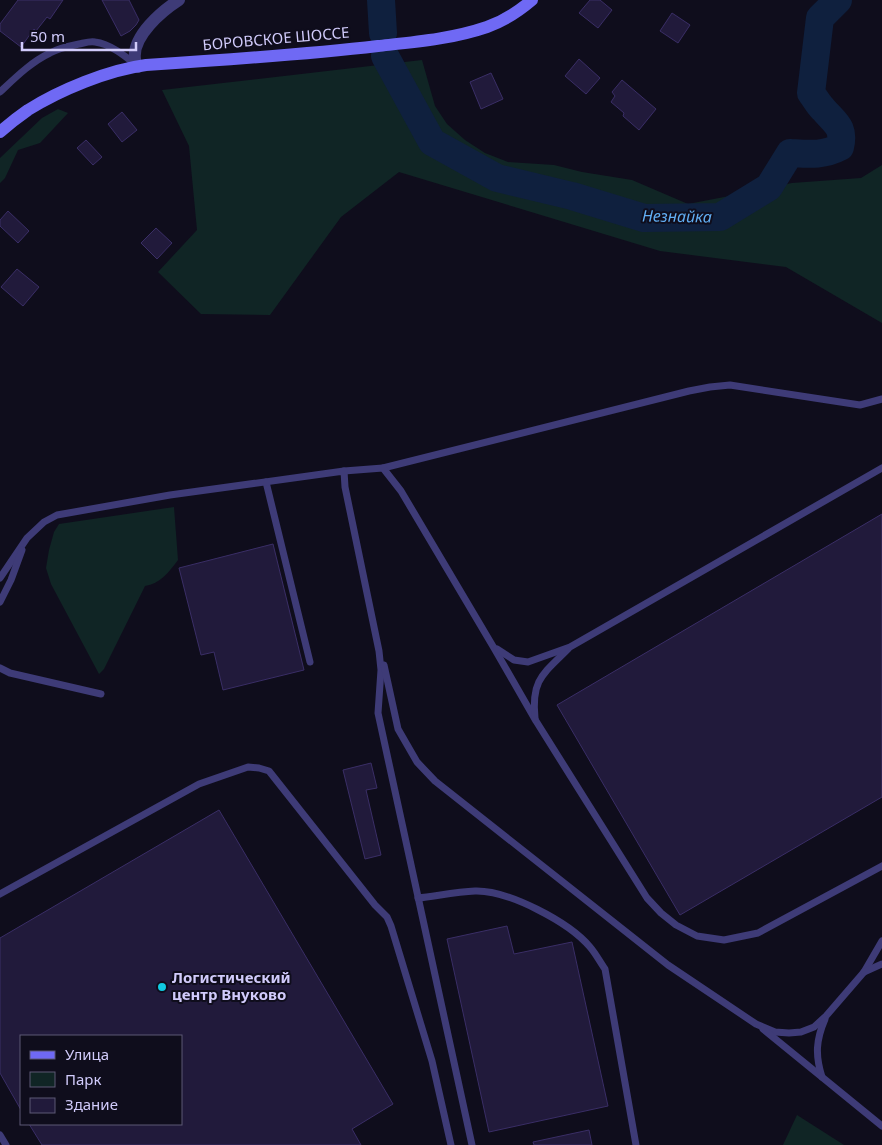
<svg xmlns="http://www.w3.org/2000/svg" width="882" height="1145" viewBox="0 0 882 1145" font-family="'Noto Sans',sans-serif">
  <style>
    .green { fill: #102525 }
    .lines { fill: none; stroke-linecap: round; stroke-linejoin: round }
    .river { stroke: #0f203e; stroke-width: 28 }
    .building { fill: #211a3b; stroke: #3a2e66 }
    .lane { stroke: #3e3b77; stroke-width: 7 }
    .street { stroke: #3e3b77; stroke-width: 12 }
    .secondary { stroke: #6f69f4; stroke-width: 12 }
    .poi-dot { fill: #11cae2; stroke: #0f0d1c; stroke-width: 2 }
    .labels { text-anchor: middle; stroke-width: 4; stroke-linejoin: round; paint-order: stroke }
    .street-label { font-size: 15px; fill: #d1cbfb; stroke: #0f0d1c }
    .poi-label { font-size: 15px; font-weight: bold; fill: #d1cbfb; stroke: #0f0d1c; text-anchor: start }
    .water-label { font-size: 16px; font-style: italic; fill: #61aef3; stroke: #0f0d1c }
  </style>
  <rect width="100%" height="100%" fill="#0f0d1c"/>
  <!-- green -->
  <g class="green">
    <polygon points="422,60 435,106 447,124 465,140 485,153 508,162 554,165 582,172 632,180 688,204 750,192 792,183 861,178 882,165 882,323 786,267 660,251 399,172 341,217 270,315 201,314 158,272 197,230 189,146 162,90"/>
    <polygon points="58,109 68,113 40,143 18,150 5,178 0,183 0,158 42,118"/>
    <path d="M174,507L178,560C169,572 160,584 145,586L104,669L99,674L51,584L46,568L49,550L54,532L59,524Z"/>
    <polygon points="797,1115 844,1145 783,1145"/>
  </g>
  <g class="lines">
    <!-- river -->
    <g class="river">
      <polyline points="381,0 383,33"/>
      <path d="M385,56L432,142L497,178L572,196L644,218L720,217L769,187L790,153C808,154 823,156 840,147C845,127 835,123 823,109C818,104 815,98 811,93L820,18L838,0"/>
    </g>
  </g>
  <!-- building -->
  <g class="building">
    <polygon points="18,0 63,0 50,19 47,17 36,31 34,29 21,47 0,31 0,24"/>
    <polygon points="102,0 129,0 139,20 136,25 130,31 121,36"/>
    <polygon points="590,0 600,0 612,10 598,28 579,13"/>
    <polygon points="672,13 690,25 678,43 660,31"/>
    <polygon points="579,59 600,78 586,94 565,76"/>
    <polygon points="491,73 503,99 481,109 470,82"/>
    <polygon points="622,80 656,109 639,130 623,116 624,113 611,102 615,96 612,92"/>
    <polygon points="122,112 137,130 122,142 108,124"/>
    <polygon points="86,140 102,157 93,165 77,148"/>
    <polygon points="8,211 29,231 18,243 0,226 0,220"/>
    <polygon points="156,228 172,243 157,259 141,243"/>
    <polygon points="17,269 39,287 23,306 1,287"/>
    <polygon points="882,514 882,797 680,915 557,705"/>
    <polygon points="273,544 304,670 223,690 214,652 201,655 179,568"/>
    <polygon points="371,763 377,788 366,790 381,855 365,859 343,770"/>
    <polygon points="219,810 393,1104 352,1129 361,1145 42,1145 29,1124 181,1124 181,1036 21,1036 21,1110 0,1073 0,938"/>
    <polygon points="507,926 514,954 572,942 608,1106 489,1132 447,939"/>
    <polygon points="589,1130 592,1145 534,1145 533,1142"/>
  </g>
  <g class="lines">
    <!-- lane -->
    <g class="lane">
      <path d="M0,92C15,78 31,62 50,53C59,48 69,46 79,44C84,43 90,41 95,42C110,44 124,55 136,65"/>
      <polyline points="383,468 689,391 710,387 730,385 860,405 882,399"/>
      <polyline points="344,471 383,468 401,491 494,648 536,721 647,898 661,913 676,925 697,936 724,940 758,933 882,866"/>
      <polyline points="266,482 310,662"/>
      <polyline points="0,578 27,538 44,522 57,515 170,495 344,471 345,487 379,651 381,670 378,713 472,1145"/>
      <polyline points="0,602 11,580 22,550"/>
      <polyline points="497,649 514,660 528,662 570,647 882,468"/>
      <polyline points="384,665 398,729 417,762 435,781 668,965 756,1024 775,1032 789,1033 801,1032 814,1027 826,1016 864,972 882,941"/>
      <polyline points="0,668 10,673 101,694"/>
      <path d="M535,718C531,680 543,674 568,649"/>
      <polyline points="0,894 199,784 248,767 259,768 269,771 375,905 387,917 391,926 432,1061 451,1145"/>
      <path d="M418,898C436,896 456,892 475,891C508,890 569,922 590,947C596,954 600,962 605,969L636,1145"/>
      <polyline points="864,972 882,964"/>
      <polyline points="763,1029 882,1126"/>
      <path d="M822,1077C815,1055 816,1040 825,1019"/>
      <polyline points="0,1135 6,1145"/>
    </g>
    <!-- street -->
    <path class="street" d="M138,67C137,64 135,62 135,59C132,36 162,11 179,0"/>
    <!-- secondary -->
    <path class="secondary" d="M0,132C9,124 18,117 28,110C60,90 108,70 146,65C224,60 301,55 378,46C415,42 452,39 487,27C504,21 518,12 532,0"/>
  </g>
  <!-- markers -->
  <circle class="poi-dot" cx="162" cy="987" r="5"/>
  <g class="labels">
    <!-- street labels -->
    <g class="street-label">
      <text transform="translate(276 39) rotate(-5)" y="5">БОРОВСКОЕ ШОССЕ</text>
    </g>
    <!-- poi labels -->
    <g class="poi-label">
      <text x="172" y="983">Логистический<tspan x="172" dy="17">центр Внуково</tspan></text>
    </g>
    <!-- water labels -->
    <g class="water-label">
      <text transform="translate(677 216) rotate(1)" y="6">Незнайка</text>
    </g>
  </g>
  <!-- legend -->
  <rect x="20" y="1035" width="162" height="90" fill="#0f0d1c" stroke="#5d5975"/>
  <rect x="30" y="1051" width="25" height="8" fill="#6f69f4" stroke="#5d5975"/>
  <text x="65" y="1060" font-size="15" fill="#d1cbfb">Улица</text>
  <rect x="30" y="1072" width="25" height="15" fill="#102525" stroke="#5d5975"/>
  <text x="65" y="1085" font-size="15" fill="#d1cbfb">Парк</text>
  <rect x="30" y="1098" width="25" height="15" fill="#211a3b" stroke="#5d5975"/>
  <text x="65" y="1110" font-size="15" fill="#d1cbfb">Здание</text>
  <!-- scale -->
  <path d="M22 42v8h114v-8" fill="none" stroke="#d1cbfb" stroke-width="2.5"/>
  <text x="30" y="42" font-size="15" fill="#d1cbfb" stroke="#0f0d1c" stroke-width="4" paint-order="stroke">50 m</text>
</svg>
